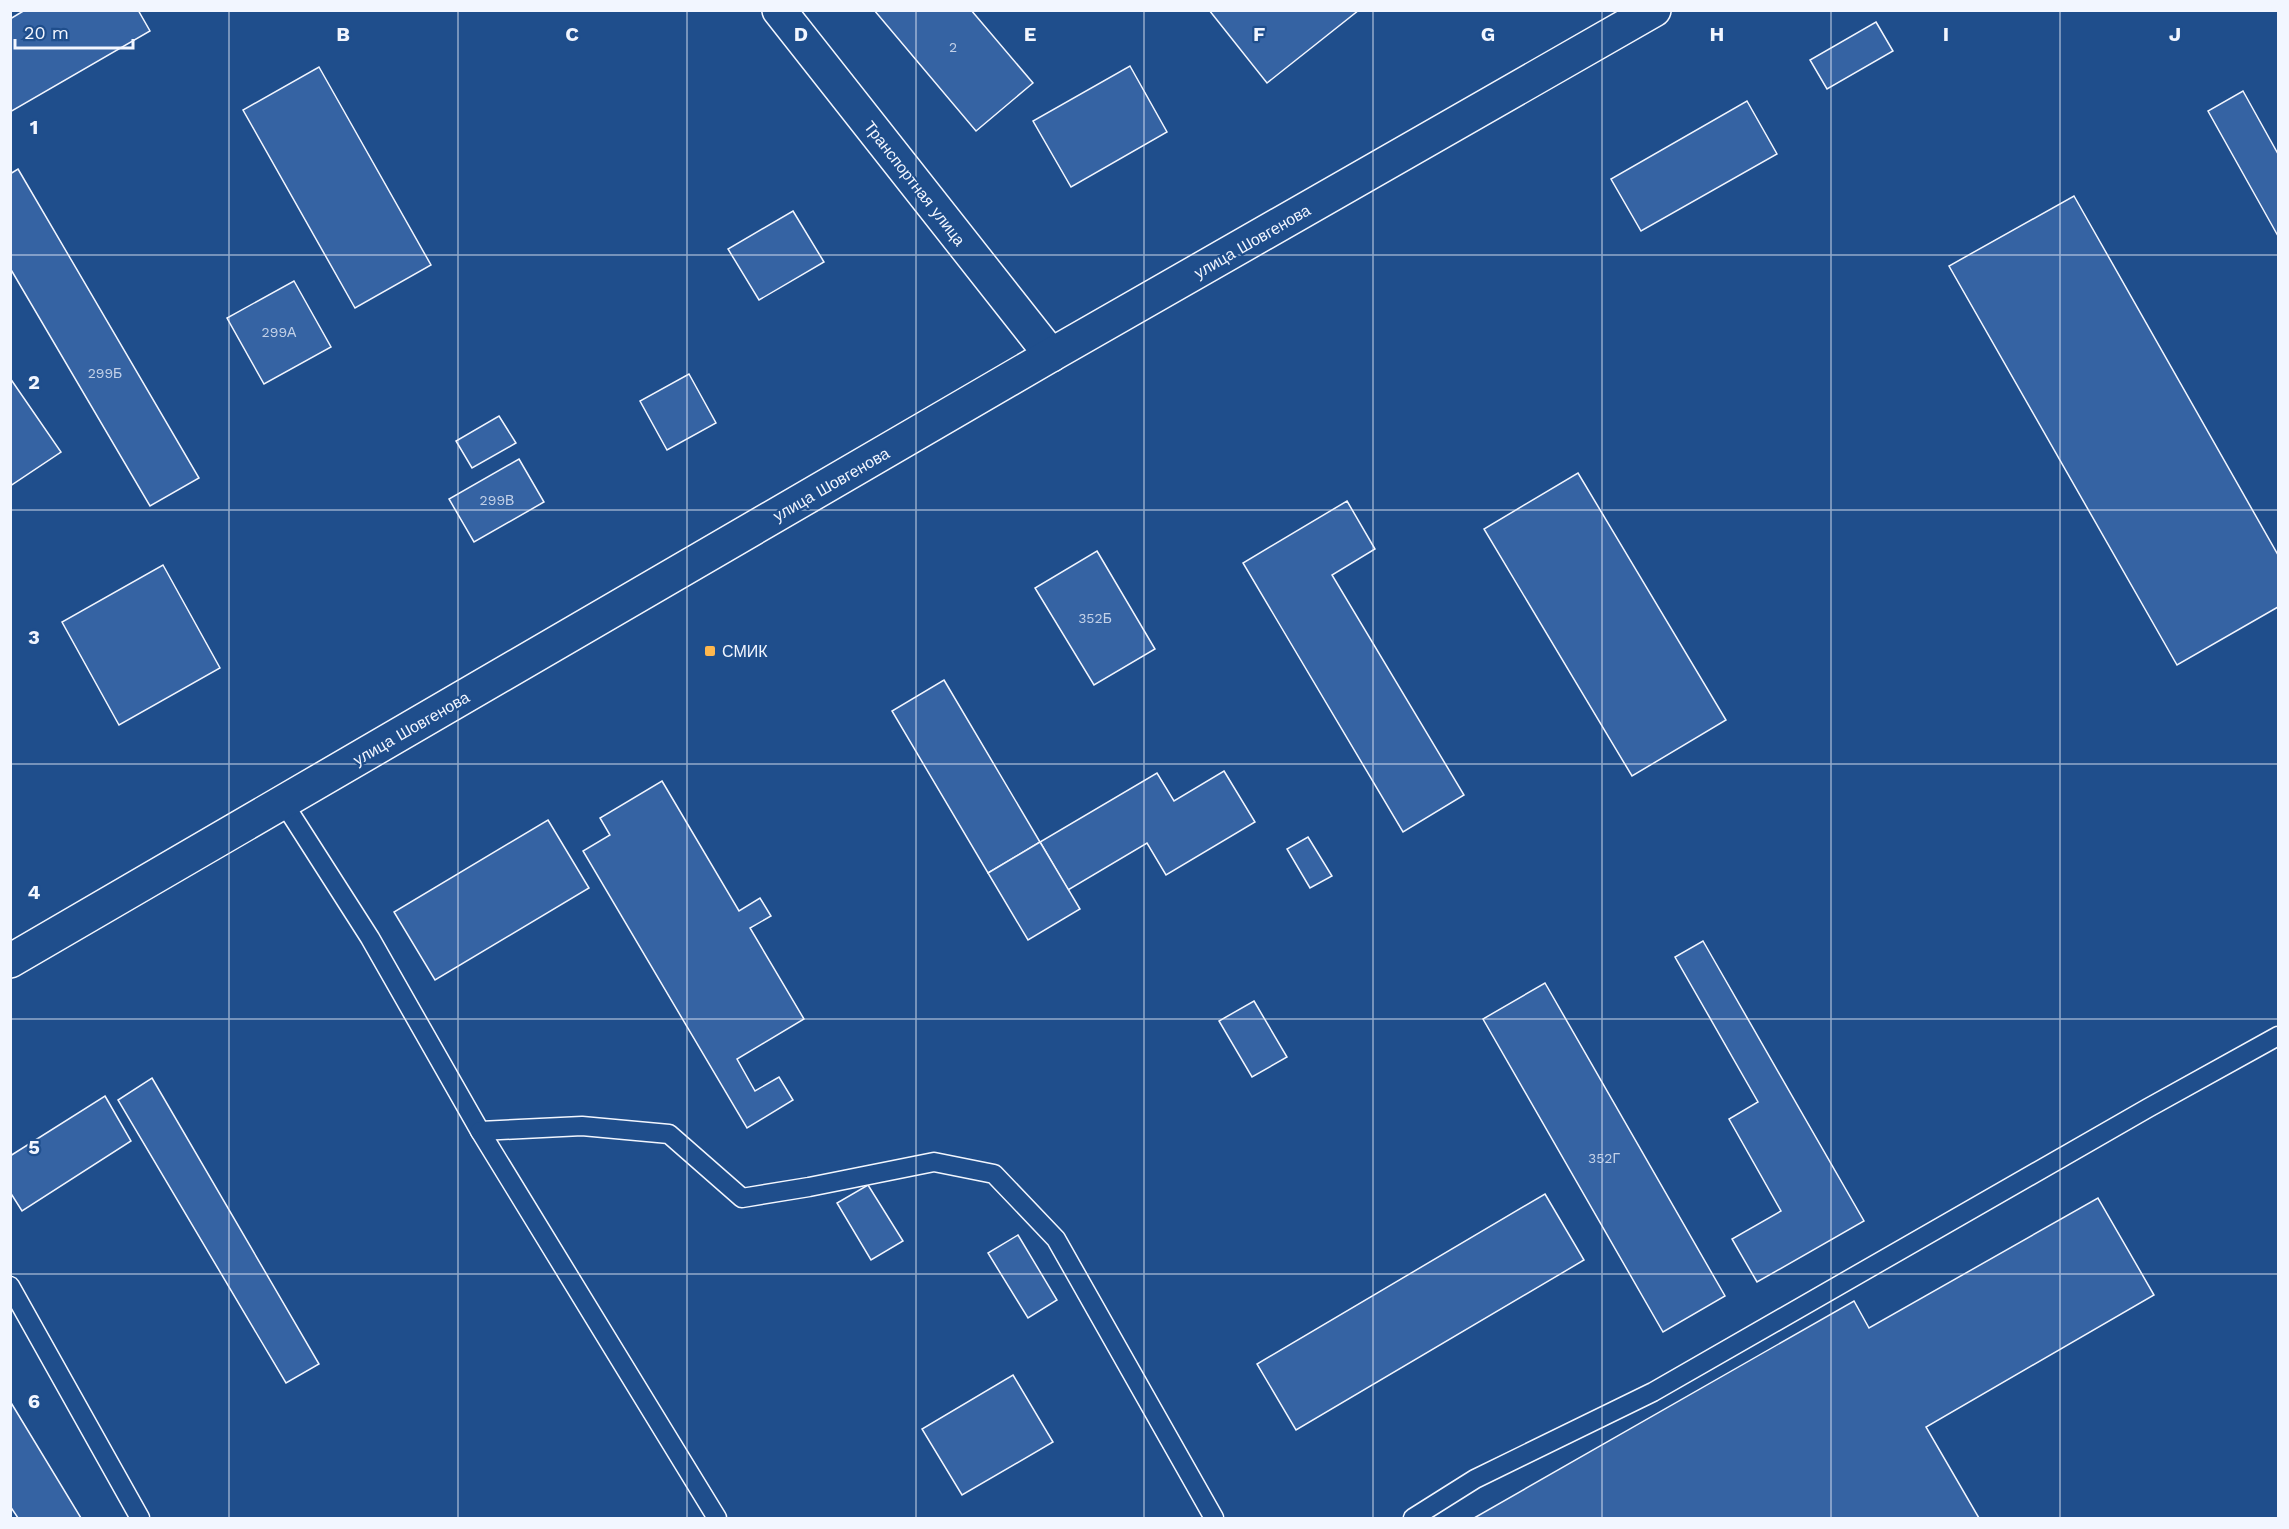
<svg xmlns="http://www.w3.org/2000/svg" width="2289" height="1529" viewBox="0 0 2289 1529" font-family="'Work Sans',sans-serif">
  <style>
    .building { fill: #3563a3; stroke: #f2f6ff; stroke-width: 1.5 }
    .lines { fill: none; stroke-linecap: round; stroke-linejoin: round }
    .service-casing { stroke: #f2f6ff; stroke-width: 21 }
    .tertiary-casing { stroke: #f2f6ff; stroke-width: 36 }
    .service { stroke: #1f4e8c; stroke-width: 18 }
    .tertiary { stroke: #1f4e8c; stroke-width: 33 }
    .grid { fill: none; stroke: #f2f6ff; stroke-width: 1.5; stroke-opacity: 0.55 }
    .poi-dot { fill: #ffb74d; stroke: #1f4e8c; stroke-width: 2 }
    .labels { text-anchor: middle; stroke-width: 4.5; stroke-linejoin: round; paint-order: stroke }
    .number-label { font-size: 14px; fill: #c3d1e8 }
    .street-label { font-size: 16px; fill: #f2f6ff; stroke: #1f4e8c }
    .poi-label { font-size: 16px; fill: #f2f6ff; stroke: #1f4e8c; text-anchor: start }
    .grid-label { font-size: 20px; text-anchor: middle; font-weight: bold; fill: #f2f6ff; stroke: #1f4e8c; stroke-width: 4.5; stroke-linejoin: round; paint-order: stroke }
  </style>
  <rect width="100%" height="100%" fill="#1f4e8c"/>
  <!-- building -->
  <g class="building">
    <polygon points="25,10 138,10 150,31 10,112 10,19"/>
    <polygon points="874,10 971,10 1033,83 976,131"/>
    <polygon points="1209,10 1359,10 1267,83"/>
    <polygon points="1876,22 1893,51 1827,89 1810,60"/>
    <polygon points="1130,66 1167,132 1071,187 1033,121"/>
    <polygon points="319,67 431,265 355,308 243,110"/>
    <polygon points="2243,91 2278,154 2278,236 2208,111"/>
    <polygon points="1747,101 1777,154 1641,231 1611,179"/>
    <polygon points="18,169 199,478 150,506 10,268 10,174"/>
    <polygon points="2074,196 2278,555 2278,607 2177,665 1949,266"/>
    <polygon points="793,211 824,262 759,300 728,249"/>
    <polygon points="294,281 331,347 264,384 227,318"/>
    <polygon points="689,374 716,423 667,450 640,401"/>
    <polygon points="10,378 61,452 10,486"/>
    <polygon points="499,416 516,443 472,468 456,441"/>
    <polygon points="519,459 544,502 474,542 449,499"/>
    <polygon points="1578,473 1726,720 1632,776 1484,529"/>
    <polygon points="1347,501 1375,549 1332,575 1464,795 1403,832 1243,563"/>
    <polygon points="1097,551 1155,649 1094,685 1035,588"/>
    <polygon points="163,565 220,668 119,725 62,622"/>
    <polygon points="944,680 1040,842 988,873 892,711"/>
    <polygon points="1224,771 1255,822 1166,875 1147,843 1068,890 1040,842 1157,773 1174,801"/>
    <polygon points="662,781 739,911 760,898 771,916 750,928 804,1019 737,1059 755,1091 779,1077 793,1100 747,1128 583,851 610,835 600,818"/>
    <polygon points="548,820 589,888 435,980 394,912"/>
    <polygon points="1308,837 1332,876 1310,888 1287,849"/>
    <polygon points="1040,842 1080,909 1028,940 988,873"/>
    <polygon points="1703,941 1864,1221 1757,1282 1732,1239 1781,1211 1729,1119 1758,1102 1675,957"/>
    <polygon points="1545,983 1725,1296 1663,1332 1483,1019"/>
    <polygon points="1254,1001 1287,1057 1252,1077 1219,1021"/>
    <polygon points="152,1078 319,1364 286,1383 118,1100"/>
    <polygon points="105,1096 131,1141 22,1211 10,1192 10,1156"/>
    <polygon points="868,1185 903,1241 871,1260 837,1203"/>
    <polygon points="1545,1194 1584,1260 1296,1430 1257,1364"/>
    <polygon points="2098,1198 2154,1295 1926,1427 1979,1518 1474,1518 1854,1301 1869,1328"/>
    <polygon points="1018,1235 1057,1300 1028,1318 988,1253"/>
    <polygon points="1013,1375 1053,1442 962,1495 922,1429"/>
    <polygon points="10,1401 81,1518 18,1518 10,1506"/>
  </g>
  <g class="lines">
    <!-- service casing -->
    <g class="service-casing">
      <g id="service">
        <polyline points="283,802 370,938 480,1131 582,1126 669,1134 742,1198 809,1187 934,1162 994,1174 1056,1239 1214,1518"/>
        <polyline points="480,1131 717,1518"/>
        <polyline points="10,1286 140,1518"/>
        <polyline points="1413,1518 1475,1479 1653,1392 2148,1108 2278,1036"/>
      </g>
    </g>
    <!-- tertiary casing -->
    <g class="tertiary-casing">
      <g id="tertiary">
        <polyline points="779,10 1051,355"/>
        <polyline points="10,961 1051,355 1654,10"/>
      </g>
    </g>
    <!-- service -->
    <use href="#service" class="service"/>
    <!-- tertiary -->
    <use href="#tertiary" class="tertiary"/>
  </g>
  <!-- grid -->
  <path class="grid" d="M229,10V1518M458,10V1518M687,10V1518M916,10V1518M1144,10V1518M1373,10V1518M1602,10V1518M1831,10V1518M2060,10V1518M10,255H2278M10,510H2278M10,764H2278M10,1019H2278M10,1274H2278"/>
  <!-- markers -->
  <rect class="poi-dot" x="704" y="645" width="12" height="12" rx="3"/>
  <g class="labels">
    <!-- number labels -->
    <g class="number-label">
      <text x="953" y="52">2</text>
      <text x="279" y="337">299А</text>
      <text x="105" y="378">299Б</text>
      <text x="497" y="505">299В</text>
      <text x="1095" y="623">352Б</text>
      <text x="1604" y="1163">352Г</text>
    </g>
    <!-- street labels -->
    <g class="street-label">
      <text transform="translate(915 183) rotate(52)" y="6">Транспортная улица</text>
      <text transform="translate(1252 241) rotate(-30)" y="6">улица Шовгенова</text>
      <text transform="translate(831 484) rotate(-30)" y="6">улица Шовгенова</text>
      <text transform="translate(411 728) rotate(-30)" y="6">улица Шовгенова</text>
    </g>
    <!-- poi labels -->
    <g class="poi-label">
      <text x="722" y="657">СМИК</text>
    </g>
  </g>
  <g class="grid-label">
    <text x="343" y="41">B</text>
    <text x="572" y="41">C</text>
    <text x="801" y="41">D</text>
    <text x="1030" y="41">E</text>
    <text x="1259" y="41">F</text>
    <text x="1488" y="41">G</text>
    <text x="1717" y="41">H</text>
    <text x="1946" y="41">I</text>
    <text x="2175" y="41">J</text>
    <text x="34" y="134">1</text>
    <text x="34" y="389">2</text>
    <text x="34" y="644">3</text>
    <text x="34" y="899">4</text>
    <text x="34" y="1154">5</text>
    <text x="34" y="1408">6</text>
  </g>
  <!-- border -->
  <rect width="2289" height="1529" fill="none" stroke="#f2f6ff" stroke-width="24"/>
  <!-- scale -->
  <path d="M15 39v9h118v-9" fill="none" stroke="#f2f6ff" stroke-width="3"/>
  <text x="24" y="39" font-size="18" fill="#f2f6ff" stroke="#1f4e8c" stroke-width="4.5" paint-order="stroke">20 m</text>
</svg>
